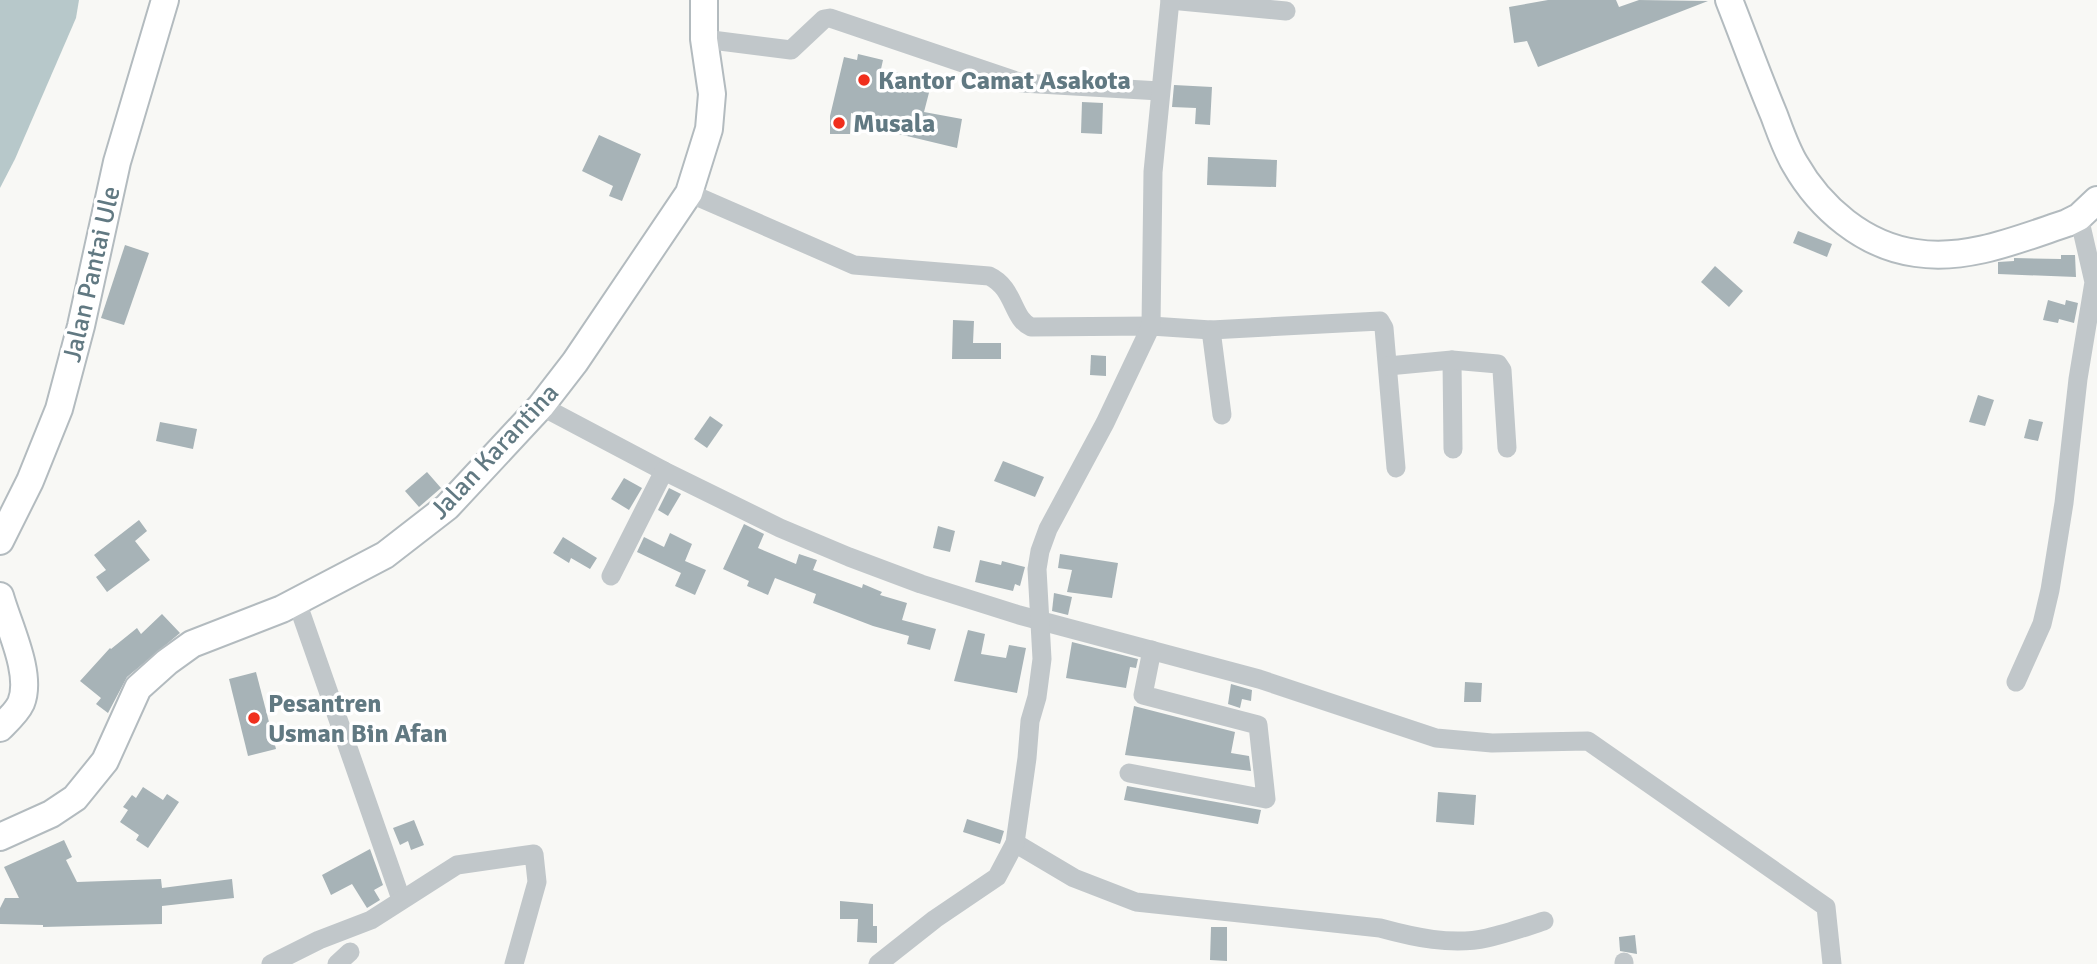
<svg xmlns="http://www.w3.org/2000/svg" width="2097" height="964" viewBox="0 0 2097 964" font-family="Signika,sans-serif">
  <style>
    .water { fill: #b7c8ca }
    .building { fill: #a7b3b7 }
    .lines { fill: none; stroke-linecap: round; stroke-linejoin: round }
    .secondary-casing { stroke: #b3bbbf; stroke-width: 30 }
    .street { stroke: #c1c7ca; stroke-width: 19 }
    .secondary { stroke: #fff; stroke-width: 26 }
    .poi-dot { fill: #f02f1d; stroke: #fff; stroke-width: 2.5 }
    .labels { text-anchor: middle; stroke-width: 7; stroke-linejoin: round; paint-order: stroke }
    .poi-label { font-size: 26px; font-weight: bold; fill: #617982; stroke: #fff; text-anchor: start }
    .street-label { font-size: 26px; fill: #617982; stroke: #fff }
  </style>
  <rect width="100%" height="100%" fill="#f8f8f5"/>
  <!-- water -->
  <polygon class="water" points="0,0 79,0 76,18 15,159 0,188"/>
  <!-- building -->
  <g class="building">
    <polygon points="1548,0 1616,0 1619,7 1639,0 1708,1 1538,67 1527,41 1514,43 1509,7"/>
    <polygon points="858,54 883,60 881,69 932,81 924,112 962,119 957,148 886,131 888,122 851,113 850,134 830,134 830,116 844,57 857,60"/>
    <polygon points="1174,85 1212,87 1210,125 1195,124 1196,108 1172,107"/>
    <polygon points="1082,102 1103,103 1102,134 1081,133"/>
    <polygon points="599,135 641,154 622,201 609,196 613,186 582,171"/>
    <polygon points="1208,157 1277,160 1276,187 1207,185"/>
    <polygon points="1798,231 1832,244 1827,257 1793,243"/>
    <polygon points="125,245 149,253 124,325 101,318"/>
    <polygon points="2061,255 2075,255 2076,277 1998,274 1998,262 2014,261 2014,258 2061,259"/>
    <polygon points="1715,266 1743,291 1729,307 1701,282"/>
    <polygon points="2048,300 2065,305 2066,300 2078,303 2074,323 2059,319 2058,323 2043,320"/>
    <polygon points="953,320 974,321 973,343 1001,343 1001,359 952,359"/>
    <polygon points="1091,355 1106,356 1106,376 1090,375"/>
    <polygon points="1978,395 1994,400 1985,426 1969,422"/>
    <polygon points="710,416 723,425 707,448 694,439"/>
    <polygon points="2029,419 2043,422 2038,441 2024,438"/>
    <polygon points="160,422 197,429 193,449 156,441"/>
    <polygon points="1003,461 1044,477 1035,497 994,481"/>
    <polygon points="427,472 441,488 419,507 405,491"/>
    <polygon points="624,478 642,488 629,510 611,499"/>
    <polygon points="669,488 681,494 668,516 658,510"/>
    <polygon points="139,520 147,531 135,541 150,560 107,592 96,577 106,570 94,555"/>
    <polygon points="744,524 764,534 758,548 796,564 799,554 817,560 813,570 862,588 863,584 882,592 880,595 907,603 902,620 936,629 930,650 907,644 909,636 873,626 813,603 816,594 775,578 768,595 747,586 749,581 723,569"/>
    <polygon points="938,526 955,531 950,552 933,548"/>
    <polygon points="670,533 692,544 685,561 706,570 695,595 675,586 681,573 637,552 644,537 664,547"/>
    <polygon points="563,537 597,558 590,569 571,558 569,563 553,553"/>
    <polygon points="1060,554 1118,563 1112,598 1067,592 1072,570 1058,568"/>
    <polygon points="980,560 1001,565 1002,561 1025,567 1020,586 1015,584 1013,591 975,582"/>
    <polygon points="1054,593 1072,597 1068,615 1052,611"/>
    <polygon points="162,614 180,633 127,677 108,713 96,704 101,698 80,681 110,648 111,649 137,628 141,634"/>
    <polygon points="968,630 985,634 981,654 1006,658 1009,645 1026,648 1017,693 954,681"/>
    <polygon points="1072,642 1138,659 1136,668 1130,667 1126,688 1066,678"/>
    <polygon points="256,672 276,749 248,756 229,679"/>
    <polygon points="1465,682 1482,683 1481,702 1464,702"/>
    <polygon points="1231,684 1252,690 1251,701 1242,699 1240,708 1228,704"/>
    <polygon points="1134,706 1235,732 1231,753 1249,756 1251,771 1125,755"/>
    <polygon points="1127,786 1261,810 1258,824 1124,800"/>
    <polygon points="143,787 163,800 167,794 179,802 148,848 136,840 139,835 120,822 128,810 123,807 132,795 136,798"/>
    <polygon points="1438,792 1476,795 1474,825 1436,822"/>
    <polygon points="967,819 1004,831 1000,844 963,832"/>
    <polygon points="414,820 424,845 411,850 408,841 400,845 393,828"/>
    <polygon points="64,840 72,857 66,860 77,882 161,879 162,888 232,879 234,898 162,906 162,924 43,927 43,925 0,924 0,908 5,898 19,898 4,867"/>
    <polygon points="370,849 383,885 374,890 380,900 367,908 352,884 331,895 322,875"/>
    <polygon points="840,901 873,904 873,926 877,926 877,943 857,942 858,919 840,919"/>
    <polygon points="1211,927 1227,927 1227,961 1210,960"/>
    <polygon points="1635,935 1637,954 1620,951 1619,937"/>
  </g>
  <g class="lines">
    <!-- secondary casing -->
    <g class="secondary-casing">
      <g id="secondary">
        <path d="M1729,0C1744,38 1758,77 1774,115C1780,131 1786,149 1795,164C1820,208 1864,246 1916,253C1967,261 2019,239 2067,223L2079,217L2097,200"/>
        <polyline points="0,541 30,481 59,409 81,326 117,162 165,0"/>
        <path d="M0,596C8,625 33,674 21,703C17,712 7,721 0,728"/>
        <polyline points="0,837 51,814 75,798 105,761 138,688 167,662 192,644 282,609 385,555 447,507 541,406 575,362 689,193 709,129 712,94 704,39 704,0"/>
      </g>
    </g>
    <!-- street -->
    <g class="street">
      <polyline points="1170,0 1286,11"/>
      <polyline points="704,39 791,50 824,19 830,18 1022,83 1160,91"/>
      <path d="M689,193L854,265L989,276C1015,288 1012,319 1031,327L1151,326L1211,330L1380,321L1384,328L1396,468"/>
      <polyline points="1211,330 1222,415"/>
      <polyline points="1452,360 1453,449"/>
      <polyline points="1388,366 1452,360 1498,364 1502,370 1507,448"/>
      <polyline points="541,406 664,471 780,528 849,557 921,584 1019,615 1259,679 1436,738 1492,743 1588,741 1826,907 1832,964"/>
      <polyline points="611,576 664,471"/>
      <polyline points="297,602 401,899"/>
      <polyline points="2016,682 2042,624 2050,590 2064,503 2078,379 2094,282 2079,217"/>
      <polyline points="1129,773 1266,799 1258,725 1143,695 1152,650"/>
      <path d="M1015,843L1074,878L1136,902L1380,928C1413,937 1452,946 1487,938C1506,934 1525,927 1544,921"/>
      <polyline points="1624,962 1624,964"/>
      <polyline points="271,964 319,940 371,920 457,865 534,854 537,882 514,964"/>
      <polyline points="337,964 350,952"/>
      <polyline points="878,964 935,919 997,877 1015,843 1027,758 1030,721 1037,697 1042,659 1037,569 1040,551 1048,529 1105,423 1151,326 1153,172 1170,0"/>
    </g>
    <!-- secondary -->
    <use href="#secondary" class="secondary"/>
  </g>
  <!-- markers -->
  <g class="poi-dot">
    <circle cx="864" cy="80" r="7"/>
    <circle cx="839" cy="123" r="7"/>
    <circle cx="254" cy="718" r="7"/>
  </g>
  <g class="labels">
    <!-- poi labels -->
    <g class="poi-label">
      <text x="878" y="89">Kantor Camat Asakota</text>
      <text x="853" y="132">Musala</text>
      <text x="268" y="712">Pesantren<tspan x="268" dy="30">Usman Bin Afan</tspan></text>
    </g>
    <!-- street labels -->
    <g class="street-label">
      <text transform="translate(91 274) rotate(-77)" y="9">Jalan Pantai Ule</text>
      <text transform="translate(494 451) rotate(-47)" y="9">Jalan Karantina</text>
    </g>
  </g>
</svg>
